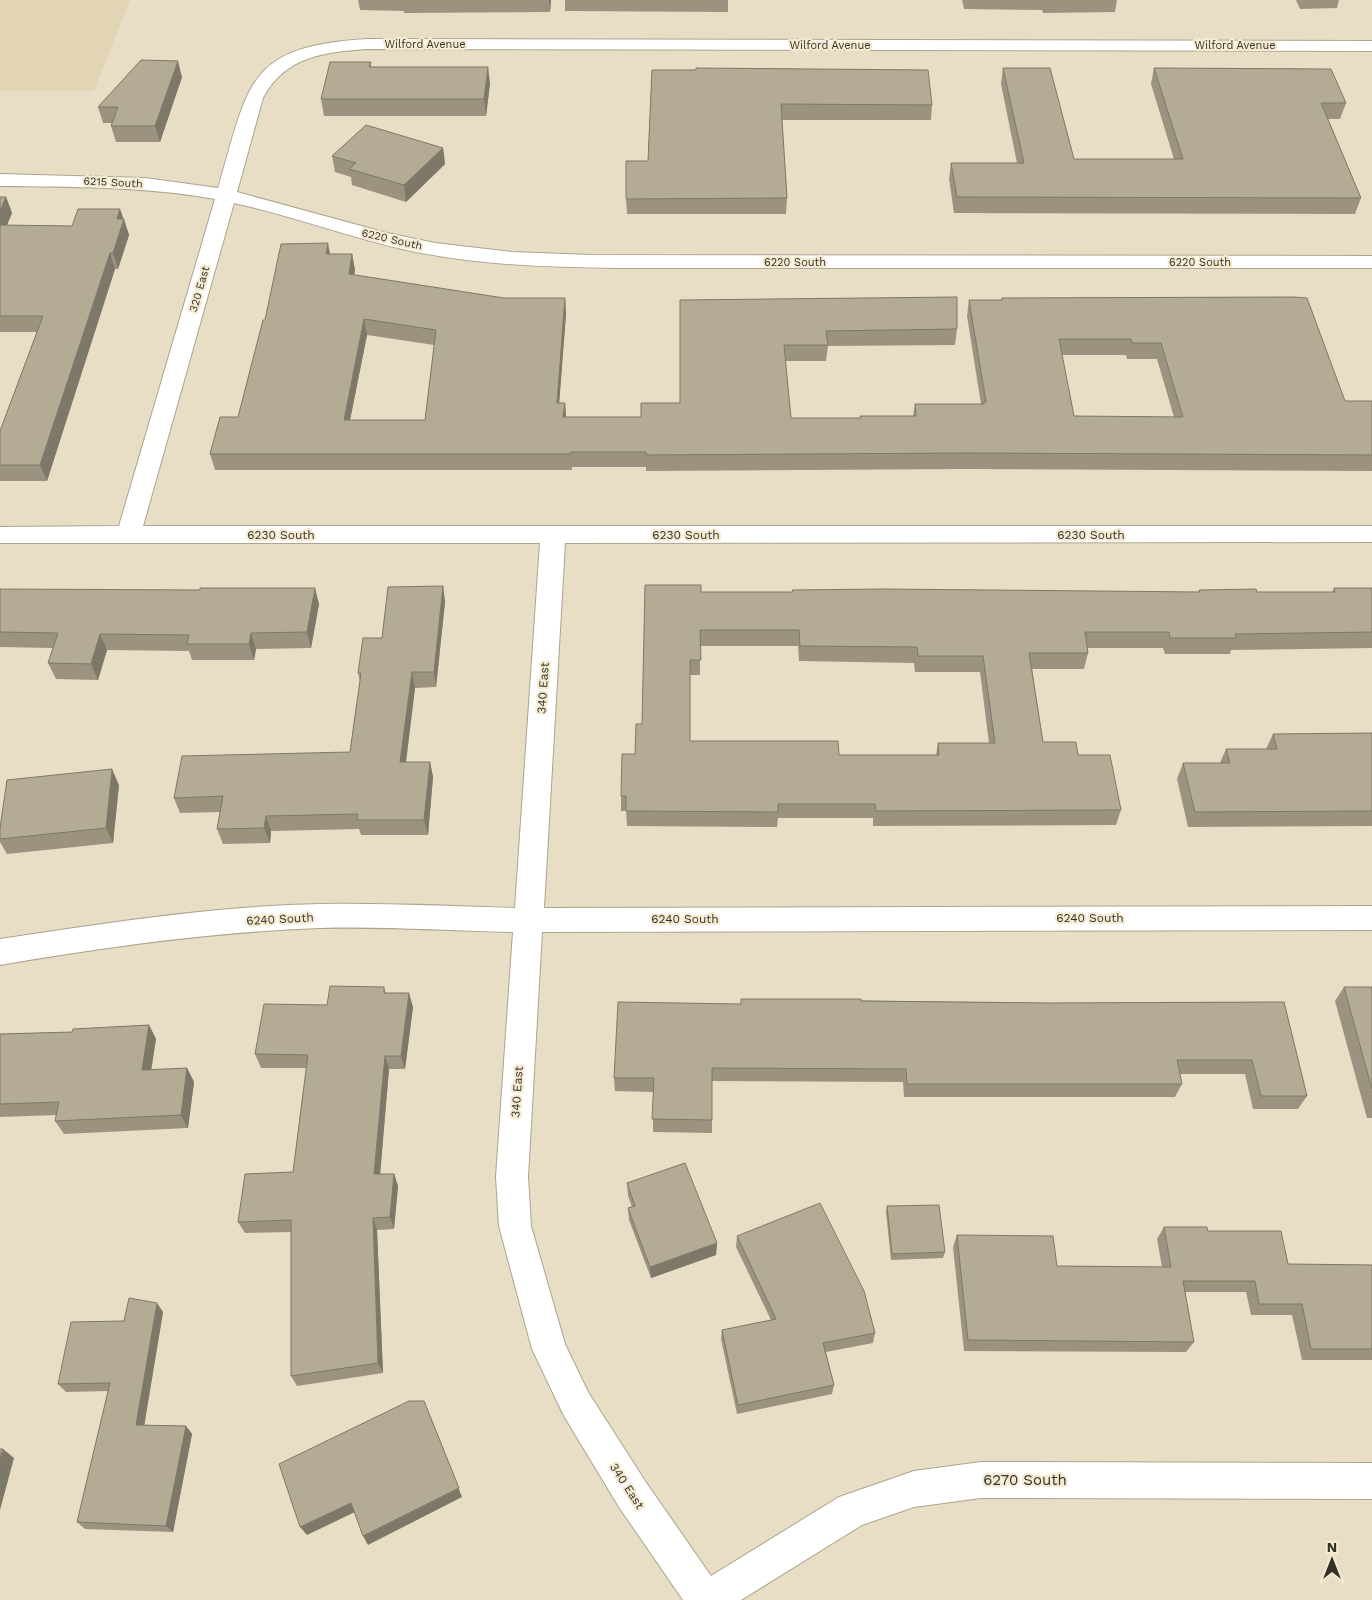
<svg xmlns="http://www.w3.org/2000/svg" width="1372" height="1600" viewBox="0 0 1372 1600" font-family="'Work Sans',sans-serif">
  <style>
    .built { fill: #e2d5b6 }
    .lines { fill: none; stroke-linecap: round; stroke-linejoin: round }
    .minor-casing { stroke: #ada48d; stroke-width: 2 }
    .minor { fill: #fff; fill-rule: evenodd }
    .wall { fill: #9b937f; fill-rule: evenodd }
    .shaded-wall { fill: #7e7868 }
    .building { fill: #b4ab94; stroke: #7e7868; fill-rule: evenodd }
    .labels { text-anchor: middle; stroke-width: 4.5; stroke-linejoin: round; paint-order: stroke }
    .far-street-label { font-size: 11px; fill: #353128; stroke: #f5ebd3 }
    .street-label { font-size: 12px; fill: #353128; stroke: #f5ebd3 }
    .near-street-label { font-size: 15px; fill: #353128; stroke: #f5ebd3 }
  </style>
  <rect width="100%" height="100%" fill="#e8dec6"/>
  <!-- built -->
  <polygon class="built" points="0,0 130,0 94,91 0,91"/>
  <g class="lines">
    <!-- minor casing -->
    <g class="minor-casing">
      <path id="minor" d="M368,39L1372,41V51L368,49C325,52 285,56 263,98L237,192L387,233L435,243L512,252L590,255L1372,256V268H616C547,267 479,265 411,251C351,238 294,216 234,203L143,526H1372V542L565,543L544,908L1372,906V930L542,932L528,1177L531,1226L565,1344L588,1392L645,1481L711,1576L839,1497L914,1471L981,1462L1372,1463V1499L981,1498L914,1507L862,1525L741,1600H683L619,1507L564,1416L532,1349L499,1226L496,1177L513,932C449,931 384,926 320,928C212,932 106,947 0,965V939C106,923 213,906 321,904C385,903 450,906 515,908L540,543H0V527L119,526L215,199C144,186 72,187 0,186V174L145,178L218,188C249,84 245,46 368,39Z"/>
    </g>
    <!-- minor -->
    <use href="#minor" class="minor"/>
  </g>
  <!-- wall -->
  <g class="wall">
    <polygon points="358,0 551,0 550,12 404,13 404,11 360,10"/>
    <polygon points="565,0 728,0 728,12 565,11"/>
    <polygon points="962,0 1117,0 1115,12 1043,13 1042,10 964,9"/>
    <polygon points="1296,0 1339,0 1337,8 1300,9"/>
    <polygon points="371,62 371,67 490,83 486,116 324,116 321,99"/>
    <polygon points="1003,68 1074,159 1174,159 1151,84 1154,68 1346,103 1340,119 1328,119 1361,198 1355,214 954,213 949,179 951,163 1017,163 1001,84"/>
    <polygon points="652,70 932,105 931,120 782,120 787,198 786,214 627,214 626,199 648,161"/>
    <polygon points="182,77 160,142 116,142 111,126 112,123 103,123 98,107"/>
    <polygon points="443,148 445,164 406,202 352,185 351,177 335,172 332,156"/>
    <polygon points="0,197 6,197 12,213 7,225 72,226 123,219 129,235 118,269 115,269 47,481 0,481 0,431 37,332 0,332"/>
    <path d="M330,254H352L355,270L354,275L504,298H565L566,314L559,403H565L566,417H641L680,403V300L957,329L955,345L828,346L826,361H785L791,418H860L913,416L915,404H981L967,316L969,300H1001L1002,298L1293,297L1345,401H1372V471L966,469L646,471V467H572V470H215L210,454L238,417L265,320ZM367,335L434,345L425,420H350ZM1062,355H1126L1127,359H1157L1174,417L1074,416Z"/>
    <polygon points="443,586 445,602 436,687 415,688 406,762 430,762 433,777 428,835 361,835 359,829 271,831 270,843 223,844 217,829 220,812 180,813 174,798 350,752 360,681 358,673 382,638"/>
    <path d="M1334,588H1372V648L1231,650L1230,654H1165L1163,648H1088V653L1084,669H1032L1043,742L1078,755L1121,810L1116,825L873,826V818H778L777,827L627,826L626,811H621V796L635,754L642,724L701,592H1198L1199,590L1257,592H1332ZM700,646H798L799,661L914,663L915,672H980L989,743H938L936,755H839L690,741V675H700Z"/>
    <polygon points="0,589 319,604 311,648 256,649 254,660 192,660 189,651 107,650 98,680 56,679 48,663 53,648 0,647"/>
    <polygon points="1372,733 1372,826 1188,827 1177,779 1183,763 1220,763 1226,749 1266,749 1273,734"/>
    <polygon points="119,785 113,843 7,854 0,842 0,828"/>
    <polygon points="384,987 386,993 413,1007 405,1069 389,1069 380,1174 394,1174 398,1186 394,1229 377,1230 383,1373 297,1386 291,1376 291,1232 245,1233 238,1222 293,1172 306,1068 261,1068 255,1054 327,1005"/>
    <polygon points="1344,987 1372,987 1372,1118 1367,1118 1335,1001"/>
    <polygon points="741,999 1049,1003 1284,1002 1307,1096 1298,1109 1253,1109 1245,1074 1180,1074 1182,1084 1175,1097 904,1097 903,1082 712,1081 712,1133 653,1132 653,1092 615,1091 614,1078 741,1004"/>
    <polygon points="149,1025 156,1039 151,1070 187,1068 194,1082 188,1128 64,1134 55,1121 56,1115 0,1117 0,1034 72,1032"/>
    <polygon points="627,1183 717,1243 716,1255 651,1278 629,1220 628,1208 632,1207 628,1196"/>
    <polygon points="887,1206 945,1252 943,1258 891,1260 886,1212"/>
    <polygon points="1164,1227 1208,1231 1288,1264 1372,1265 1372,1360 1302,1360 1292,1315 1251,1315 1246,1292 1185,1292 1194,1342 1186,1352 964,1351 953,1247 957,1235 1057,1266 1162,1267 1157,1239"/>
    <polygon points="737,1236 875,1333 873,1343 826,1352 834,1385 832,1394 737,1414 721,1339 722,1330 771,1320 736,1247"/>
    <polygon points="163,1312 144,1425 186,1426 192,1434 173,1532 85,1529 77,1522 108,1391 66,1392 58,1384 124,1321"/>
  </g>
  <!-- shaded-wall -->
  <g class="shaded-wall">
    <polygon points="549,0 551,0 550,12"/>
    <polygon points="178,61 182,77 160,142 155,126"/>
    <polygon points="488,67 490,83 486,116 484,99"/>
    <polygon points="443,148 445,164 406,202 404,185"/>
    <polygon points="6,197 12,213 0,241 0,211"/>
    <polygon points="120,209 124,220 124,219 129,235 118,269 113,253 117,219"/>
    <polygon points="328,243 331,259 326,254"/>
    <polygon points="110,253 115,269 47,481 40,465"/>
    <polygon points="352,254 355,270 352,290 349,274"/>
    <polygon points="565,298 566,314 558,418 557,403"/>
    <polygon points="364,319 367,335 347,435 344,420"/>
    <polygon points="565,403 566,418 563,417"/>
    <polygon points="443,586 445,602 436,687 434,672"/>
    <polygon points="315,588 319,604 311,648 307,632"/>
    <polygon points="251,633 256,649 254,660 249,644"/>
    <polygon points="100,634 107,650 98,680 91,664"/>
    <polygon points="412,672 415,688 404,777 400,762"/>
    <polygon points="430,762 433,777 428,835 424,820"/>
    <polygon points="112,769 119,785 113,843 106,828"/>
    <polygon points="266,816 271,831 270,843 264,828"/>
    <polygon points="409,993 413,1007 405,1069 401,1056"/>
    <polygon points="149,1025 156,1039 149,1084 142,1070"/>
    <polygon points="385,1056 389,1069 379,1187 374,1174"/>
    <polygon points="187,1068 194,1082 188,1128 181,1115"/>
    <polygon points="394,1174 398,1186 394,1229 390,1217"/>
    <polygon points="373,1218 377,1230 383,1373 378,1363"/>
    <polygon points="717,1243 716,1255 651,1278 650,1267"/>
    <polygon points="157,1303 163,1312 143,1433 136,1425"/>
    <polygon points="424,1401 462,1497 368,1545 363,1536"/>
    <polygon points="186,1426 192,1434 173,1532 166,1526"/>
    <polygon points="3,1449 14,1458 0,1510 0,1460"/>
    <polygon points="351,1503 357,1511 307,1535 300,1527"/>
  </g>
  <!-- building -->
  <g class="building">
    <polygon points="141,60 178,61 155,126 111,126 118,107 98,107"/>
    <polygon points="330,62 371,62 369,67 488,67 484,99 321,99"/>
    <polygon points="696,68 928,70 932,105 781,104 787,198 626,199 626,161 648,161 652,70 696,70"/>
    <polygon points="1003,68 1050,68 1074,159 1183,159 1154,68 1331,69 1346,103 1321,103 1361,198 957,197 951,163 1024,163"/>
    <polygon points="366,125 443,148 404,185 349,169 356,163 332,156"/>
    <polygon points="0,197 6,197 0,211"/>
    <polygon points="78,209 120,209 117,219 124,219 113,253 110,253 40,465 0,465 0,431 43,316 0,316 0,225 72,226"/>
    <path d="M328,243L326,254H352L349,274L504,298H565L557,403H565L563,417H641V403H680V300L957,297V329L826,331L828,345H784L791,418H861L860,416H916L915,404H984V402H986L969,300H1002V298L1293,297L1307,298L1345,401H1372V455L969,453L646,455V452H571V454H210L220,417H238L263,320H265L281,244ZM364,319L436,330L425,420H344ZM1059,339H1131L1132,343H1161L1183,417L1074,416Z"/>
    <path d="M645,585H701V592H793L792,590L883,589L1200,592L1199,590L1256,589L1257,592H1335L1334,588H1372V632L1235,634L1236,638H1170L1169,632H1085L1088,653H1029L1043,742H1076L1078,755H1110L1121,810L876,811L875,804H778V812L626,811V796H621L622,754H635L636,724H642ZM700,630H799L800,646L917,647L918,656H983L995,743H938L939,755H839L838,741H690V660H701Z"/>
    <polygon points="443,586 434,672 412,672 400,762 430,762 424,820 357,820 358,814 266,816 264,828 217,829 223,796 174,798 182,756 350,752 361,673 358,673 363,638 382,638 388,587"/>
    <polygon points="200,588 315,588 307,632 251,633 249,644 187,644 189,635 100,634 91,664 48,663 58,633 0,632 0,589 200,590"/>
    <polygon points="1372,733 1372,811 1195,812 1183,763 1230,763 1226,749 1277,749 1273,734"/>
    <polygon points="112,769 106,828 0,839 0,828 7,780"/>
    <polygon points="330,986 384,987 384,993 409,993 401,1056 385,1056 374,1174 394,1174 390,1217 373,1218 378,1363 291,1376 291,1220 238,1222 245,1174 293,1172 308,1055 255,1054 264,1004 327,1005"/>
    <polygon points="1344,987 1372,987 1372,1089"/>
    <polygon points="741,999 861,999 861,1001 1049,1003 1284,1002 1307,1096 1261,1096 1252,1060 1177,1060 1182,1084 907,1084 906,1069 712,1068 712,1120 652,1119 654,1078 614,1078 618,1002 741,1004"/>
    <polygon points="149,1025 142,1070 187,1068 181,1115 55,1121 59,1102 0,1104 0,1034 72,1032 73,1029"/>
    <polygon points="685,1163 717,1243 650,1267 628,1208 635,1206 627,1183"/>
    <polygon points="820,1203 864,1291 875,1333 823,1343 834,1385 738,1405 722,1330 776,1319 737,1236"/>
    <polygon points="939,1205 945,1252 892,1254 887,1206"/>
    <polygon points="1164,1227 1207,1227 1208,1231 1281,1231 1288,1264 1372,1265 1372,1349 1311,1349 1302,1304 1259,1304 1255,1281 1183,1281 1194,1342 968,1340 957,1235 1053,1236 1057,1266 1171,1267"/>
    <polygon points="129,1298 157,1303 136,1425 186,1426 166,1526 77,1522 110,1383 58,1384 71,1322 124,1321"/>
    <polygon points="409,1401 424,1401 459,1488 363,1536 351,1503 300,1527 279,1464"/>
    <polygon points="0,1449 3,1449 0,1460"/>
  </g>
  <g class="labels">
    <!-- far-street labels -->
    <g class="far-street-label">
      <text x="425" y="48">Wilford Avenue</text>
      <text x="830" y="49">Wilford Avenue</text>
      <text x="1235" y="49">Wilford Avenue</text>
      <text transform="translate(113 182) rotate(3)" y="4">6215 South</text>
      <text transform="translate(392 239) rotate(13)" y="4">6220 South</text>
      <text x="795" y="266">6220 South</text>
      <text x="1200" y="266">6220 South</text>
      <text transform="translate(199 289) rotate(-74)" y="4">320 East</text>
    </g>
    <!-- street labels -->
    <g class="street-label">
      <text x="281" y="539">6230 South</text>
      <text x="686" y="539">6230 South</text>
      <text x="1091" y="539">6230 South</text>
      <text transform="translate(543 688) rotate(-86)" y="4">340 East</text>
      <text x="1090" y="922">6240 South</text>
      <text transform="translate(280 919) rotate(-3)" y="4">6240 South</text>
      <text x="685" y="923">6240 South</text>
      <text transform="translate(517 1092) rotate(-86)" y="4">340 East</text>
      <text transform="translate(627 1486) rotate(57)" y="4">340 East</text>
    </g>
    <!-- near-street labels -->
    <g class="near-street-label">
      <text x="1025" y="1485">6270 South</text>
    </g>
  </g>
  <!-- north arrow -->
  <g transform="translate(1332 1560)" stroke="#f5ebd3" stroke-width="4" paint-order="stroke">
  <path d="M0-4L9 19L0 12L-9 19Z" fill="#353128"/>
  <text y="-8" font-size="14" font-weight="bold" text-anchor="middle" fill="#353128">N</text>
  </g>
</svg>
